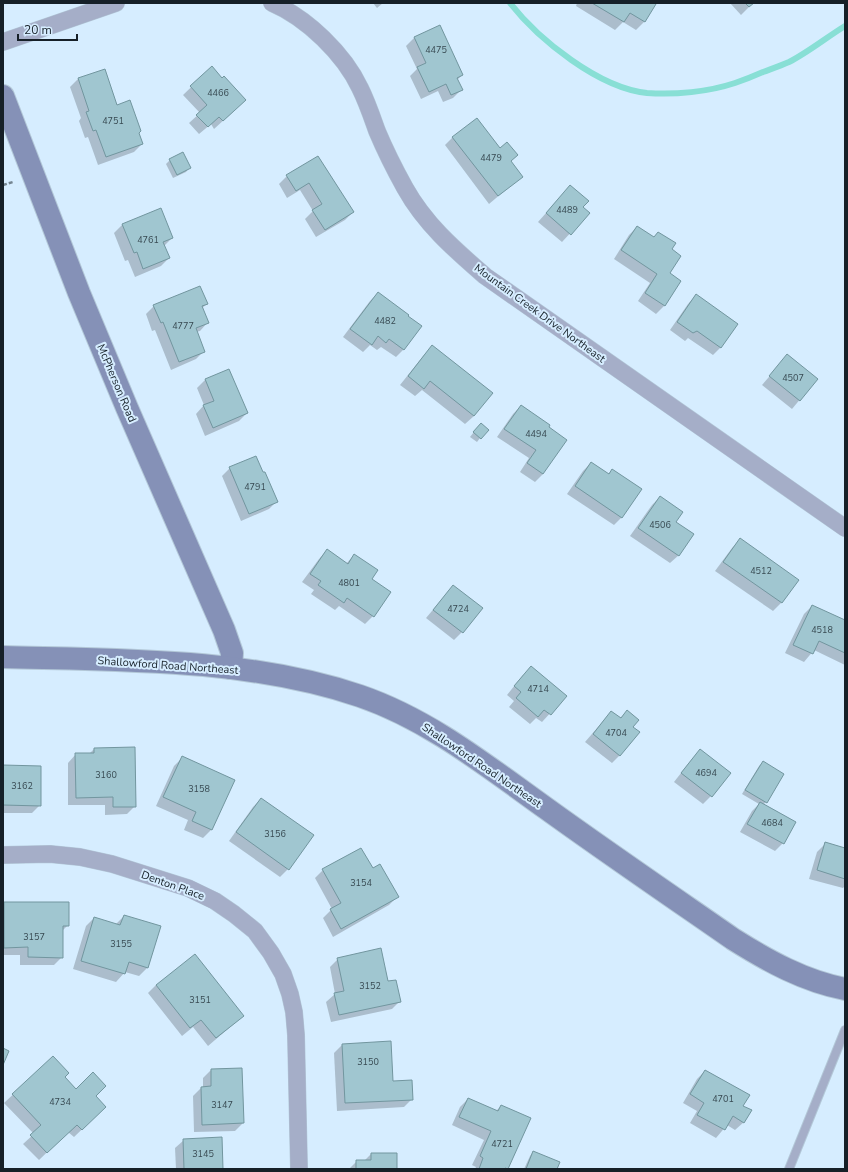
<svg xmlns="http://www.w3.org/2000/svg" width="848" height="1172" viewBox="0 0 848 1172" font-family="'Nunito Sans',sans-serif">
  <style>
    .shadow { fill: #0003 }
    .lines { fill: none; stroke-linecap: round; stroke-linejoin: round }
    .stream { stroke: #88dfd5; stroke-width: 6 }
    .building { fill: #a0c6d0; stroke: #72969f }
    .lane-casing { stroke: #b3c8d8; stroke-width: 10 }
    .street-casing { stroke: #b3c8d8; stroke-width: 18 }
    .secondary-casing { stroke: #b3c8d8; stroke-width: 24 }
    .path { stroke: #748591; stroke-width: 2.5; stroke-dasharray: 4 2; stroke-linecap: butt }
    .lane { stroke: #a5aec8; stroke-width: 8 }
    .street { stroke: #a5aec8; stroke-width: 17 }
    .secondary { stroke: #8591b7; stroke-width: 22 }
    .labels { text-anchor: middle; stroke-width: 4; stroke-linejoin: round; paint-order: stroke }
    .number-label { font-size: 9px; fill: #384a52 }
    .street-label { font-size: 11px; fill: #162028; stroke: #d6edff }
  </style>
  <rect width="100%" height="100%" fill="#d6edff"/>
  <!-- shadow -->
  <g class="shadow">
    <polygon points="373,3 383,3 377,8"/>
    <polygon points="577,3 651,3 654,5 644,22 636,30 623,22 615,30 576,6"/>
    <polygon points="730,3 753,3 741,15"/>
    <polygon points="440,26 462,75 457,80 461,90 453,98 443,102 438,91 421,99 410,76 417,69 406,46 414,38"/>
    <polygon points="211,68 237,108 214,129 211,124 199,134 189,123 200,113 183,95"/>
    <polygon points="104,70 117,106 138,133 142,144 134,152 98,165 88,137 85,138 79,121 81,118 70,87 78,79"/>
    <polygon points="453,137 500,149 517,155 510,162 521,177 489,204 445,145"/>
    <polygon points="318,157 353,212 345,220 316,237 305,219 313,211 300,190 287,198 279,184 287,176"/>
    <polygon points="170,160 189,168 186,172 173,178 166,164"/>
    <polygon points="570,186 582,207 588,214 562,242 538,222"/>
    <polygon points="122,225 172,238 164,246 169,258 161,266 135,277 128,260 125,261 114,233"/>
    <polygon points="637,227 670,250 668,274 680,281 664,306 656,314 638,301 650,283 614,259 629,235"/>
    <polygon points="378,293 404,349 396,357 381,347 377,350 370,345 363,352 343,337 370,301"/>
    <polygon points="696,295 721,347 713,355 688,338 685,341 670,330 688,304"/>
    <polygon points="207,304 202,308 208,322 200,331 196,332 204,351 196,359 171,370 155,330 152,331 146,314 154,306"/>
    <polygon points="432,347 491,393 474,416 465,424 422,390 415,396 400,385 424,355"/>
    <polygon points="787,356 817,379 792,409 762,385"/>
    <polygon points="229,370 247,413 239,421 205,436 196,414 204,405 197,388 205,380"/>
    <polygon points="521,406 547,427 543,474 535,482 520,472 529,458 497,437 513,414"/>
    <polygon points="477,428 480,438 477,442 470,437"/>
    <polygon points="591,463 608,474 612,470 622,517 614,525 567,494 583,471"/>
    <polygon points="230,468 277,501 269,509 241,521 222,476"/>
    <polygon points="660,497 675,522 679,555 670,563 630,536 652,505"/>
    <polygon points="740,540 797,580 781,603 773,611 715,571 732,548"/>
    <polygon points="327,550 346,564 354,555 371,579 373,616 365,624 339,606 335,610 311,594 314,590 302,582 319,559"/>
    <polygon points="453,586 462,632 454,640 426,618"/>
    <polygon points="812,606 845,621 845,665 814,650 804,662 785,653 804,614"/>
    <polygon points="523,675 566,696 542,722 536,718 530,724 509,707 514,701 507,695"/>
    <polygon points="611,712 620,718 627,712 632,727 620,755 612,763 585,742"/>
    <polygon points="94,749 135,806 127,814 105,815 105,805 68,805 68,763 76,754 89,754"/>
    <polygon points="700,751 711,796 703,804 674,782 692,759"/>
    <polygon points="182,758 233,780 211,830 203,838 184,830 188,820 156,806 174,766"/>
    <polygon points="763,762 766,802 763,805 783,843 775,851 740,832 752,811 759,804 742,794 759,766"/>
    <polygon points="3,766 40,805 32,813 3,813"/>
    <polygon points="261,799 288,869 280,877 229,841 253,807"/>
    <polygon points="825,844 845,849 845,886 843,888 809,879 817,852"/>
    <polygon points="372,869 397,897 389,905 333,937 323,918 332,909 315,878 323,870"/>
    <polygon points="5,903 68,925 62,931 62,957 54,965 20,965 20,955 3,955 3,904"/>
    <polygon points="124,916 148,967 139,976 125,972 116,982 73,969 86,926 94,918 115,925"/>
    <polygon points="338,959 387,983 400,1001 392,1009 331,1022 326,1002 335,994 330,967"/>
    <polygon points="156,985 243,1016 208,1046 193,1027 182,1036 148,993"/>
    <polygon points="342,1045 392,1082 412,1099 404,1107 337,1111 334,1053"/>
    <polygon points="53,1057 63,1077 76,1090 94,1096 97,1115 74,1137 68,1132 39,1160 23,1144 34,1134 4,1103"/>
    <polygon points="211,1070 243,1123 235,1131 194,1132 193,1096 201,1088 203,1088 203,1078"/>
    <polygon points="705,1071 742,1106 744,1122 735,1130 727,1125 716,1138 690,1123 697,1111 683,1103 697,1079"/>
    <polygon points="468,1099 496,1111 501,1106 507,1169 475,1169 476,1167 472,1165 484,1140 452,1125 460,1107"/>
    <polygon points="184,1140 222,1169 176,1169 175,1148"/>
    <polygon points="533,1152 556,1169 524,1169 530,1156"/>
    <polygon points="371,1154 396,1169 349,1169 357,1161 364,1161"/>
  </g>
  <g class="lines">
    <!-- stream -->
    <path class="stream" d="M510,3C539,40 599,88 647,93C675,95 708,92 735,83C744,80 754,76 763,72C771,69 780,66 789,62C807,53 827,37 845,26"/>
  </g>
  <!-- building -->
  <g class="building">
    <polygon points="592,3 653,3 656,4 645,22 630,13 624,22"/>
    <polygon points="745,3 754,3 749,7"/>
    <polygon points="440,25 463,75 457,78 463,90 451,95 446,84 429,92 417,67 426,63 414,37"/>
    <polygon points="212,66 222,78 224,76 246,100 223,121 219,117 208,127 196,115 207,105 190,86"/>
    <polygon points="105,69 117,105 130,100 141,131 139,133 143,144 106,157 96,130 93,131 86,112 89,111 78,78"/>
    <polygon points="477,118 500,148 507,142 518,155 511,161 523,177 498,196 452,137"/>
    <polygon points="183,152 191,168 177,175 169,159"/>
    <polygon points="318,156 354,212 325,230 312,210 322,204 309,183 296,191 286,175"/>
    <polygon points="570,185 589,201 583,207 590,213 571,235 546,213"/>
    <polygon points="161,208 173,238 163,242 170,258 143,269 137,252 134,253 122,224"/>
    <polygon points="637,226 654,237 658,232 676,243 672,249 681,256 670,273 681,281 665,306 645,293 657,274 621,250"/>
    <polygon points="200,286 208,304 202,306 209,323 196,328 205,352 179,362 163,322 161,323 153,305"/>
    <polygon points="378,292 409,315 408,316 422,326 404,350 389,339 386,343 378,336 372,345 350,329"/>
    <polygon points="696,294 738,324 721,348 697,331 693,333 677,322"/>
    <polygon points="432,345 493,393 474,416 430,381 424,389 408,376"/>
    <polygon points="787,354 818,379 800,401 769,376"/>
    <polygon points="229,369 248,413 213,428 203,405 214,401 205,379"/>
    <polygon points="521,405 550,425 549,427 567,440 543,474 527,463 536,450 504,429"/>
    <polygon points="481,423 489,430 481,439 473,432"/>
    <polygon points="256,456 263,472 265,472 278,502 249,514 229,467"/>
    <polygon points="591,462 609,474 612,469 642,489 622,518 575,486"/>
    <polygon points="660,496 683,512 676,522 694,534 679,556 638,528"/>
    <polygon points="740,538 799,580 782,603 723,562"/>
    <polygon points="327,549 348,564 354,554 378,570 372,579 391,592 374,617 347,598 344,603 318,585 321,581 310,574"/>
    <polygon points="453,585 483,608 463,633 433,610"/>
    <polygon points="812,605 845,620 845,653 819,641 813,654 793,645"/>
    <polygon points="531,666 567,696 551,715 544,710 538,717 516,698 521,692 514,686"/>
    <polygon points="627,710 639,720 633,727 640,732 620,756 593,734 611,711 621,718"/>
    <polygon points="135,747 136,807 113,807 113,797 76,798 75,753 94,753 94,748"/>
    <polygon points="700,749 731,773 712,797 681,773"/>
    <polygon points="182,756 235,780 212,830 192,821 196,812 163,797"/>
    <polygon points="763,761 784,774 767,803 745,790"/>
    <polygon points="3,765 41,766 41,806 3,805"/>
    <polygon points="261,798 314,835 289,870 236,832"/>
    <polygon points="760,802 796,822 784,844 747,824"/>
    <polygon points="825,842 845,848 845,879 817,870"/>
    <polygon points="361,848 373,868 380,864 399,897 341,929 330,909 341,903 322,869"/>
    <polygon points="4,902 69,902 69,926 63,926 63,958 28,957 28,947 4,948"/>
    <polygon points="124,915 161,926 148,968 129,962 125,974 81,961 94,917 120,925"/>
    <polygon points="381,948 388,981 396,980 401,1002 339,1015 334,993 344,991 337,958"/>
    <polygon points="195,954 244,1016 216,1038 201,1020 190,1028 156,985"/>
    <polygon points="391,1041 393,1081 412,1080 413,1100 345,1103 342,1044"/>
    <polygon points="3,1048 9,1051 3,1065"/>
    <polygon points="53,1056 69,1073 65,1077 76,1089 93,1072 106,1086 96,1096 106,1107 82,1130 77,1125 47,1153 30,1135 41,1125 12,1094"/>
    <polygon points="242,1068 244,1123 202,1125 201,1087 211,1086 211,1069"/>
    <polygon points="705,1070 750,1095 743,1106 752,1110 744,1123 733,1116 725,1130 697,1115 704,1103 690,1094"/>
    <polygon points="468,1098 498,1111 501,1105 531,1118 508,1169 505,1168 504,1169 479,1169 483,1158 480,1156 491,1131 459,1117"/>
    <polygon points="222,1137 223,1169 184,1169 183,1139"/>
    <polygon points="533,1151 560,1162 557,1169 526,1169"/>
    <polygon points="371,1153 397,1153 397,1169 356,1169 356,1160 371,1160"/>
  </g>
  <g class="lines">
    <!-- lane casing -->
    <g class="lane-casing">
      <polyline id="lane" points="789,1169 845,1030"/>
    </g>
    <!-- street casing -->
    <g class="street-casing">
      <g id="street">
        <path d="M272,3C307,18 344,54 360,88C367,102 372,117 377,131C385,150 395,170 405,188C425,224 454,249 485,276L845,528"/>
        <polyline points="3,42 116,3"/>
        <polyline points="3,855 50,854 80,857 112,864 188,888 215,901 234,914 255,931 271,953 283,974 290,994 294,1012 296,1035 299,1169"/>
      </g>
    </g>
    <!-- secondary casing -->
    <g class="secondary-casing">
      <g id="secondary">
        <polyline points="3,96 79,293 127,408 224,630 232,653 231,668"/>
        <path d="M3,657C121,660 247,658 360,696C430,720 488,767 547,809C608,853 671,896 733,939C768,961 804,981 845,989"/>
      </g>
    </g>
    <!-- path -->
    <polyline class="path" points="3,185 13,182"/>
    <!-- lane -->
    <use href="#lane" class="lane"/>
    <!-- street -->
    <use href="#street" class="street"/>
    <!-- secondary -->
    <use href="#secondary" class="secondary"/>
  </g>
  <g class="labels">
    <!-- number labels -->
    <g class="number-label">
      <text x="436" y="53">4475</text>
      <text x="218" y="96">4466</text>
      <text x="113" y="124">4751</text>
      <text x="491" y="161">4479</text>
      <text x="567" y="213">4489</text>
      <text x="148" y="243">4761</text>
      <text x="385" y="324">4482</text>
      <text x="183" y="329">4777</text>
      <text x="793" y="381">4507</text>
      <text x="536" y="437">4494</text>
      <text x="255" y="490">4791</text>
      <text x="660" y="528">4506</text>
      <text x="761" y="574">4512</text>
      <text x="349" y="586">4801</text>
      <text x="458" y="612">4724</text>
      <text x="822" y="633">4518</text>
      <text x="538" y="692">4714</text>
      <text x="616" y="736">4704</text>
      <text x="706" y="776">4694</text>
      <text x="106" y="778">3160</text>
      <text x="22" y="789">3162</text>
      <text x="199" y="792">3158</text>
      <text x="772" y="826">4684</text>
      <text x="275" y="837">3156</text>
      <text x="361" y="886">3154</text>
      <text x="34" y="940">3157</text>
      <text x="121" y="947">3155</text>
      <text x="370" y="989">3152</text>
      <text x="200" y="1003">3151</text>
      <text x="368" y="1065">3150</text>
      <text x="723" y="1102">4701</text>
      <text x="60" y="1105">4734</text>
      <text x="222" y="1108">3147</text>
      <text x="502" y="1147">4721</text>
      <text x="203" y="1157">3145</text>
    </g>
    <!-- street labels -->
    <g class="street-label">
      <text transform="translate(540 313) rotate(36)" y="4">Mountain Creek Drive Northeast</text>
      <text transform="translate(117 383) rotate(67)" y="4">McPherson Road</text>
      <text transform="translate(168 665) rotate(4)" y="4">Shallowford Road Northeast</text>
      <text transform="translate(482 765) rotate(34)" y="4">Shallowford Road Northeast</text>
      <text transform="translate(173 885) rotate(20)" y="4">Denton Place</text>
    </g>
  </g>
  <!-- border -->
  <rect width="848" height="1172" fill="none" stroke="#162028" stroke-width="8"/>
  <!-- scale -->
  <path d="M18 34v6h59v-6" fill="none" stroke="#162028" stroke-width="2"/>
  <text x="24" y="34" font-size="12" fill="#162028" stroke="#d6edff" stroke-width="3" paint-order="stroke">20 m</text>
</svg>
